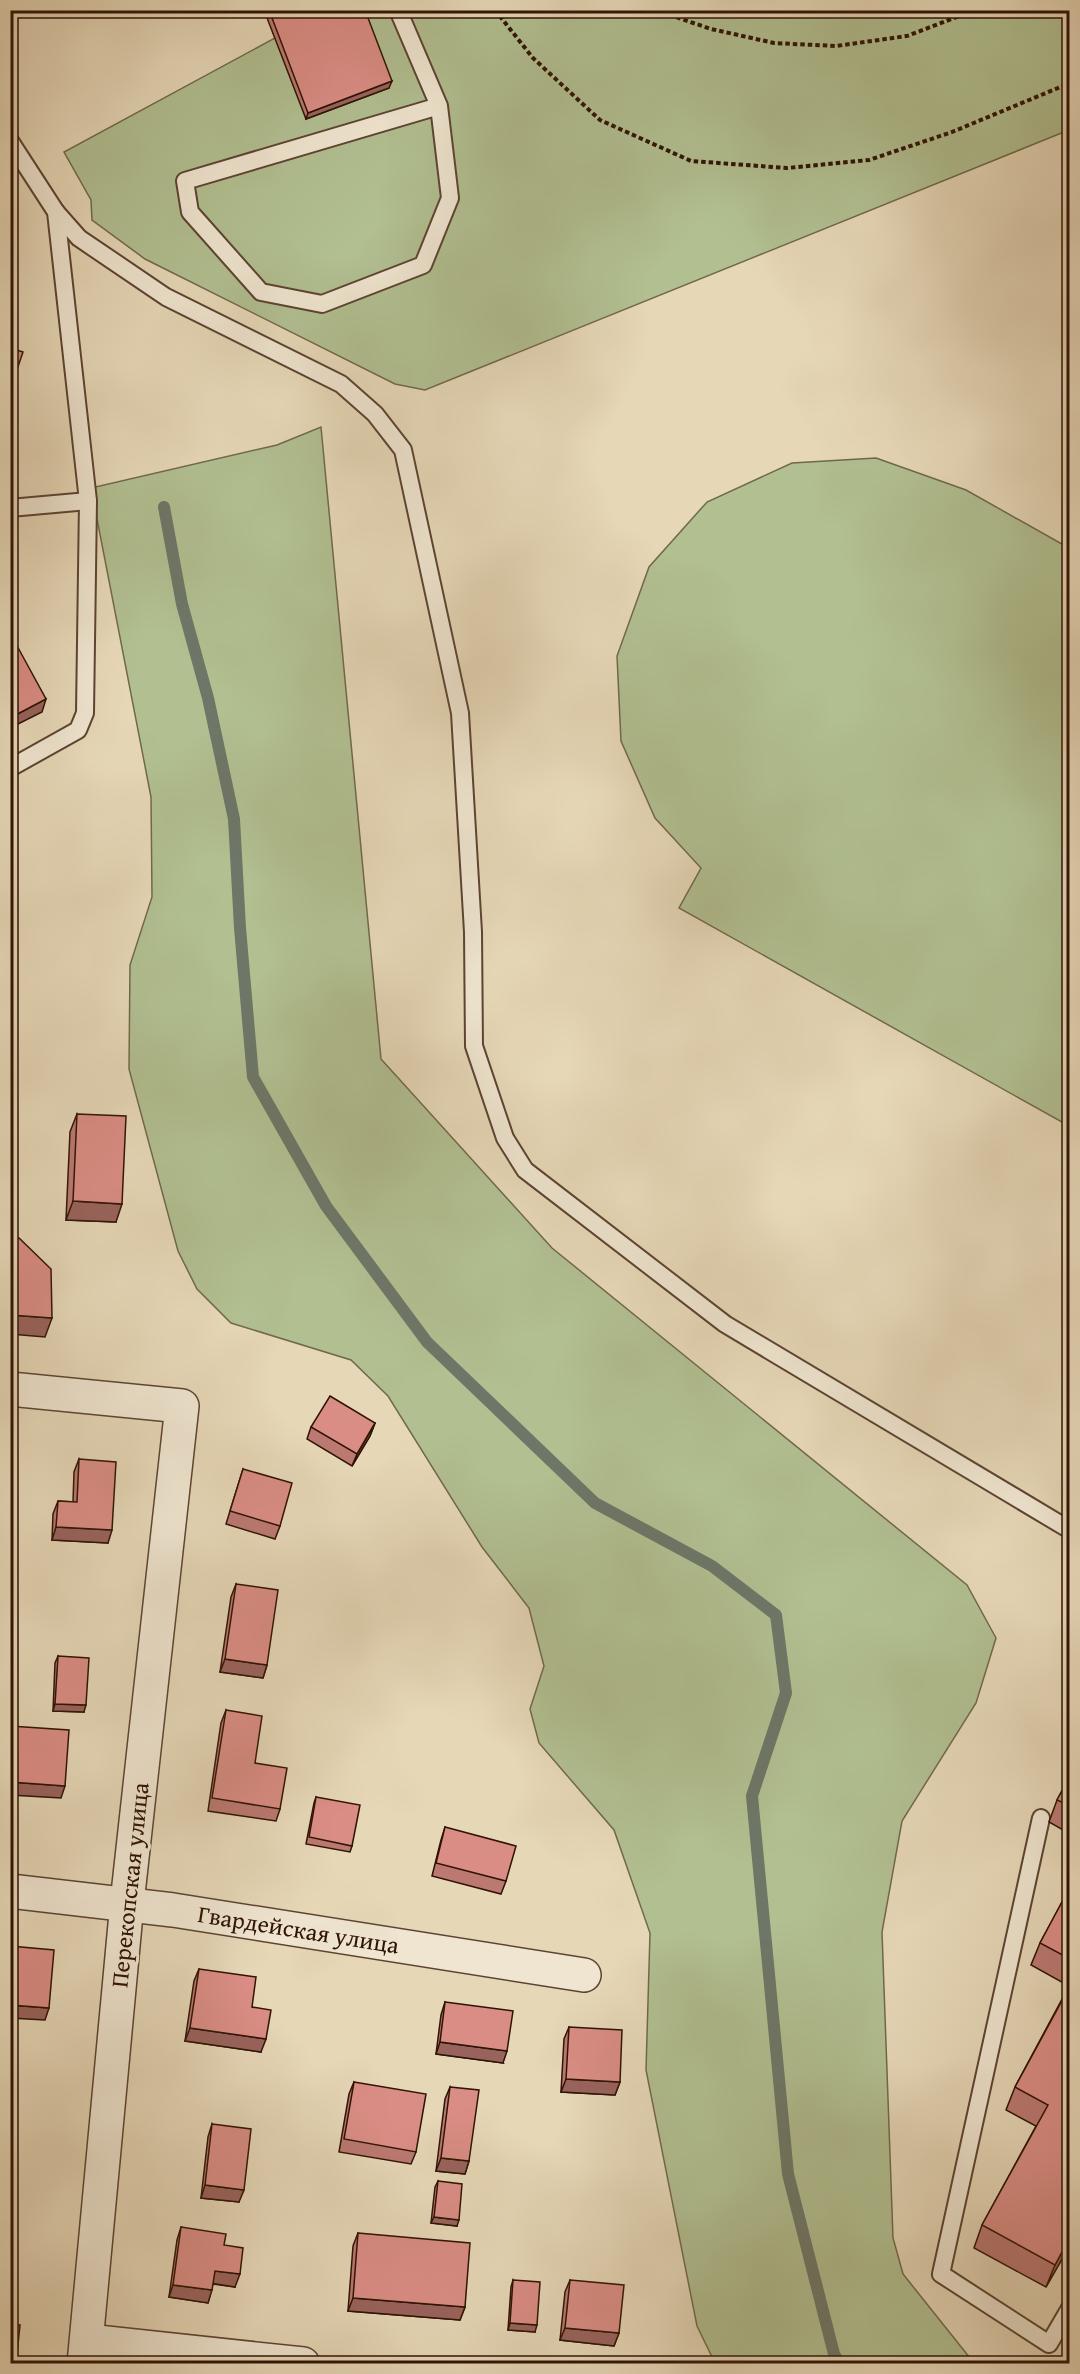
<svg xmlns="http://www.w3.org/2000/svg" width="1080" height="2374" viewBox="0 0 1080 2374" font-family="'Gentium Book Plus',serif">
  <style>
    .green { fill: #b1bf91; stroke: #70694b; stroke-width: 1.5 }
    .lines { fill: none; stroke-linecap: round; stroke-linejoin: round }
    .stream { stroke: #6d7768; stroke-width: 12 }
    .lane-casing { stroke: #5d4432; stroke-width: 20 }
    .street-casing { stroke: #5d4432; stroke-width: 36 }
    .path { stroke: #2f1305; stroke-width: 4; stroke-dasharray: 4.5 3; stroke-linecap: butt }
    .lane { stroke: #efe5d0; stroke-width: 16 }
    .street { stroke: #efe5d0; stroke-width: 33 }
    .wall { fill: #bb7972; stroke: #2f1305; stroke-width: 1.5 }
    .shaded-wall { fill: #99635d; stroke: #2f1305; stroke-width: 1.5 }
    .building { fill: #da8d85; stroke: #2f1305; stroke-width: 1.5 }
    .labels { text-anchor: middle; stroke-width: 6; stroke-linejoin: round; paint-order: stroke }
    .street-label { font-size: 24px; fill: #2f1305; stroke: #efe5d0 }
  </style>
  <rect width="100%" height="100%" fill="#e6d7b7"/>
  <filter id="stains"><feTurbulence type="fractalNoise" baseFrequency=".00333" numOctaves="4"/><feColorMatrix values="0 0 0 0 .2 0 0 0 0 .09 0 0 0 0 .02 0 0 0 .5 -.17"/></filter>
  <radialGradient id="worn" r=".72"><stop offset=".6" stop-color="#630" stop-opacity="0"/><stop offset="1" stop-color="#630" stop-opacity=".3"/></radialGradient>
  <!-- green -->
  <g class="green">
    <polygon points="265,11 1069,11 1069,130 425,390 395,384 145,259 92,220 91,200 64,152 275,38"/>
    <polygon points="321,427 381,1059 552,1248 967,1585 996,1638 976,1703 902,1821 882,1932 893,2238 903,2274 974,2363 715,2363 697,2326 646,2070 650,1933 614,1830 539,1743 530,1709 544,1666 529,1608 482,1547 388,1396 351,1360 231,1323 197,1289 178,1251 129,1069 130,965 152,897 151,797 91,488 277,445"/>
    <polygon points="876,458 966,490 1069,548 1069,1126 679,908 701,868 655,818 621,741 617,656 649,567 707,502 792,463"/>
  </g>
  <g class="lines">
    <!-- stream -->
    <polyline class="stream" points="164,507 182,604 208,698 234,819 240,928 253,1077 326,1206 427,1342 595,1503 712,1566 776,1615 786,1693 752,1796 788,2174 834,2354 840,2364"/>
    <!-- lane casing -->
    <g class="lane-casing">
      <g id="lane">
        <polyline points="398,10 439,106 450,198 423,265 322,304 261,292 190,212 185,181 439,106"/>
        <polyline points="10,141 56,212 88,501 10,508"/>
        <polyline points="56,212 79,238 166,297 341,384 375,414 403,450 460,713 473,932 474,1046 505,1138 525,1170 725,1324 1070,1530"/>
        <polyline points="10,768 78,730 85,713 88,501"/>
        <polyline points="1041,1818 941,2274 1049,2344 1070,2308"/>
      </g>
    </g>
    <!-- street casing -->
    <g class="street-casing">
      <g id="street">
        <polyline points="10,1389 182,1406 127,1903 84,2364"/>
        <path id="s1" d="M10,1891L173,1910L584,1975"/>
        <polyline points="88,2341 303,2364"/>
      </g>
    </g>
    <!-- path -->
    <g class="path">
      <polyline points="495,10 533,58 600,120 691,161 787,168 869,160 952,132 1070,83"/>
      <polyline points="655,10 711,29 774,43 836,46 907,36 975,10"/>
    </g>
    <!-- lane -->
    <use href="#lane" class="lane"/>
    <!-- street -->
    <use href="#street" class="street"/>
  </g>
  <!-- wall -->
  <g class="wall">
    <polygon points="264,10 365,10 389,88 306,119"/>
    <polygon points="77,1114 116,1222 66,1220 70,1132"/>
    <polygon points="375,1423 370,1436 352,1466 307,1439 311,1427"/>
    <polygon points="79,1459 108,1543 52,1540 53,1514 58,1501 73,1502 74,1472"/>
    <polygon points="243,1469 280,1526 275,1539 226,1524"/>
    <polygon points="236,1584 267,1665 263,1678 220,1672 231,1597"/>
    <polygon points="58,1656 84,1712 53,1711 55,1663"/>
    <polygon points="226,1710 280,1809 276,1821 208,1811 221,1723"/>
    <polygon points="1070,1776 1070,1834 1049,1822 1057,1800"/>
    <polygon points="316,1797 352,1846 350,1852 306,1844 314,1803"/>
    <polygon points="445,1827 506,1881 501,1894 432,1876 441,1840"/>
    <polygon points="1070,1887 1070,2245 1046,2287 974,2248 982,2225 1036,2126 1006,2110 1015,2087 1069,1986 1031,1965 1040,1943"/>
    <polygon points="199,1969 252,2007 261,2052 185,2041 194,1981"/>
    <polygon points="445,2002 503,2063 436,2054 441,2015"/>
    <polygon points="569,2027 620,2082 615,2095 561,2092 564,2039"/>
    <polygon points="354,2082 416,2152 411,2164 339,2152 349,2094"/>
    <polygon points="450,2087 469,2161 465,2174 436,2171 445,2099"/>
    <polygon points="212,2124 239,2202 201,2198 208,2137"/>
    <polygon points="438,2181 457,2226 431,2223 435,2187"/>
    <polygon points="181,2227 224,2245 235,2287 213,2284 208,2303 169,2297 177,2240"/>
    <polygon points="358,2233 465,2307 460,2320 348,2311 353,2246"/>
    <polygon points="513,2280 535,2332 508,2330 511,2287"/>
    <polygon points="570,2280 619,2333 614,2346 560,2340 565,2292"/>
  </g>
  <!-- shaded-wall -->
  <g class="shaded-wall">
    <polygon points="392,81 389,88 306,119 308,113"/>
    <polygon points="46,699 42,712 10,728 10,718"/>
    <polygon points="73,1201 122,1204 116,1222 66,1220"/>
    <polygon points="10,1315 52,1318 45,1337 10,1334"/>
    <polygon points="375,1423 370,1436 352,1466 357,1454"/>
    <polygon points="56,1527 112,1530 108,1543 52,1540"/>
    <polygon points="225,1659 267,1665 263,1678 220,1672"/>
    <polygon points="55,1704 86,1705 84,1712 53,1711"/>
    <polygon points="10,1782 65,1786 61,1798 10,1795"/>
    <polygon points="10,2005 49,2008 45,2020 10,2018"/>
    <polygon points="190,2028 266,2039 261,2052 185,2041"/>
    <polygon points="440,2042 507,2051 503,2063 436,2054"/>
    <polygon points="566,2079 620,2082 615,2095 561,2092"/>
    <polygon points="441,2158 469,2161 465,2174 436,2171"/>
    <polygon points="205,2185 244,2190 239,2202 201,2198"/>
    <polygon points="434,2217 459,2220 457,2226 431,2223"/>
    <polygon points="1070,2237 1070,2245 1046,2287 1055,2265"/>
    <polygon points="215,2271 240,2274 235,2287 210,2283"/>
    <polygon points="173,2285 212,2290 208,2303 169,2297"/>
    <polygon points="353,2298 465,2307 460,2320 348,2311"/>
    <polygon points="510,2323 537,2325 535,2332 508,2330"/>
    <polygon points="565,2328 619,2333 614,2346 560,2340"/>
  </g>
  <!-- building -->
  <g class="building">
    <polygon points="269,10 365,10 392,81 308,113"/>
    <polygon points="10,348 23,352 10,390"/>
    <polygon points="10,633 46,699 10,718"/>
    <polygon points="77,1114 126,1116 122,1204 73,1201"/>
    <polygon points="10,1237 19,1238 51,1269 52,1318 10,1315"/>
    <polygon points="330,1396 375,1423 357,1454 311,1427"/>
    <polygon points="79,1459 116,1462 112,1530 56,1527 58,1501 77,1502"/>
    <polygon points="243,1469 292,1483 280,1526 230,1511"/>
    <polygon points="236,1584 278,1590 267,1665 225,1659"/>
    <polygon points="58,1656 89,1658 86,1705 55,1704"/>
    <polygon points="226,1710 262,1716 255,1763 287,1768 280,1809 212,1798"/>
    <polygon points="10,1726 69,1730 65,1786 10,1782"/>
    <polygon points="1070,1776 1070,1806 1057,1800"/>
    <polygon points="316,1797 360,1805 352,1846 309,1837"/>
    <polygon points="445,1827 516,1846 506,1881 436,1863"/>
    <polygon points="1070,1887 1070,1959 1040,1943"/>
    <polygon points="10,1946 54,1950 49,2008 10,2005"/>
    <polygon points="199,1969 256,1977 252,2007 271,2010 266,2039 190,2028"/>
    <polygon points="1070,1986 1070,2237 1055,2265 982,2225 1048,2105 1015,2087"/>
    <polygon points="445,2002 513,2011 507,2051 440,2042"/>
    <polygon points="569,2027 622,2030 620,2082 566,2079"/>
    <polygon points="354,2082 426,2094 416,2152 344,2139"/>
    <polygon points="450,2087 479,2090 469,2161 441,2158"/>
    <polygon points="212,2124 251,2129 244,2190 205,2185"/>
    <polygon points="10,2174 12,2175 10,2189"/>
    <polygon points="438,2181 462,2184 459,2220 434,2217"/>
    <polygon points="181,2227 226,2234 224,2245 243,2248 240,2274 215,2271 212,2290 173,2285"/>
    <polygon points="358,2233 470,2243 465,2307 353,2298"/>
    <polygon points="513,2280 540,2282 537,2325 510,2323"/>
    <polygon points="570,2280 624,2285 619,2333 565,2328"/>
    <polygon points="10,2324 20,2325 16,2364 10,2364"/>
  </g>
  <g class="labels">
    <!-- street labels -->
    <g class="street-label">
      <text transform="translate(130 1885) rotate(-84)" y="8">Перекопская улица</text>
      <text dy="8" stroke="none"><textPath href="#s1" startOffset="291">Гвардейская улица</textPath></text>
    </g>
  </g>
  <!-- margin -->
  <rect width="1080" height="2374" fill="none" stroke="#e6d7b7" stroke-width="36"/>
  <rect x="12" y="12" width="1056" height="2350" fill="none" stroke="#2f1305" stroke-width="3"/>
  <rect x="18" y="18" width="1044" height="2338" fill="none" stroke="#2f1305" stroke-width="1.5"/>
  <rect width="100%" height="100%" filter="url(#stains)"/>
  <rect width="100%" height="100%" fill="url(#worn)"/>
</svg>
